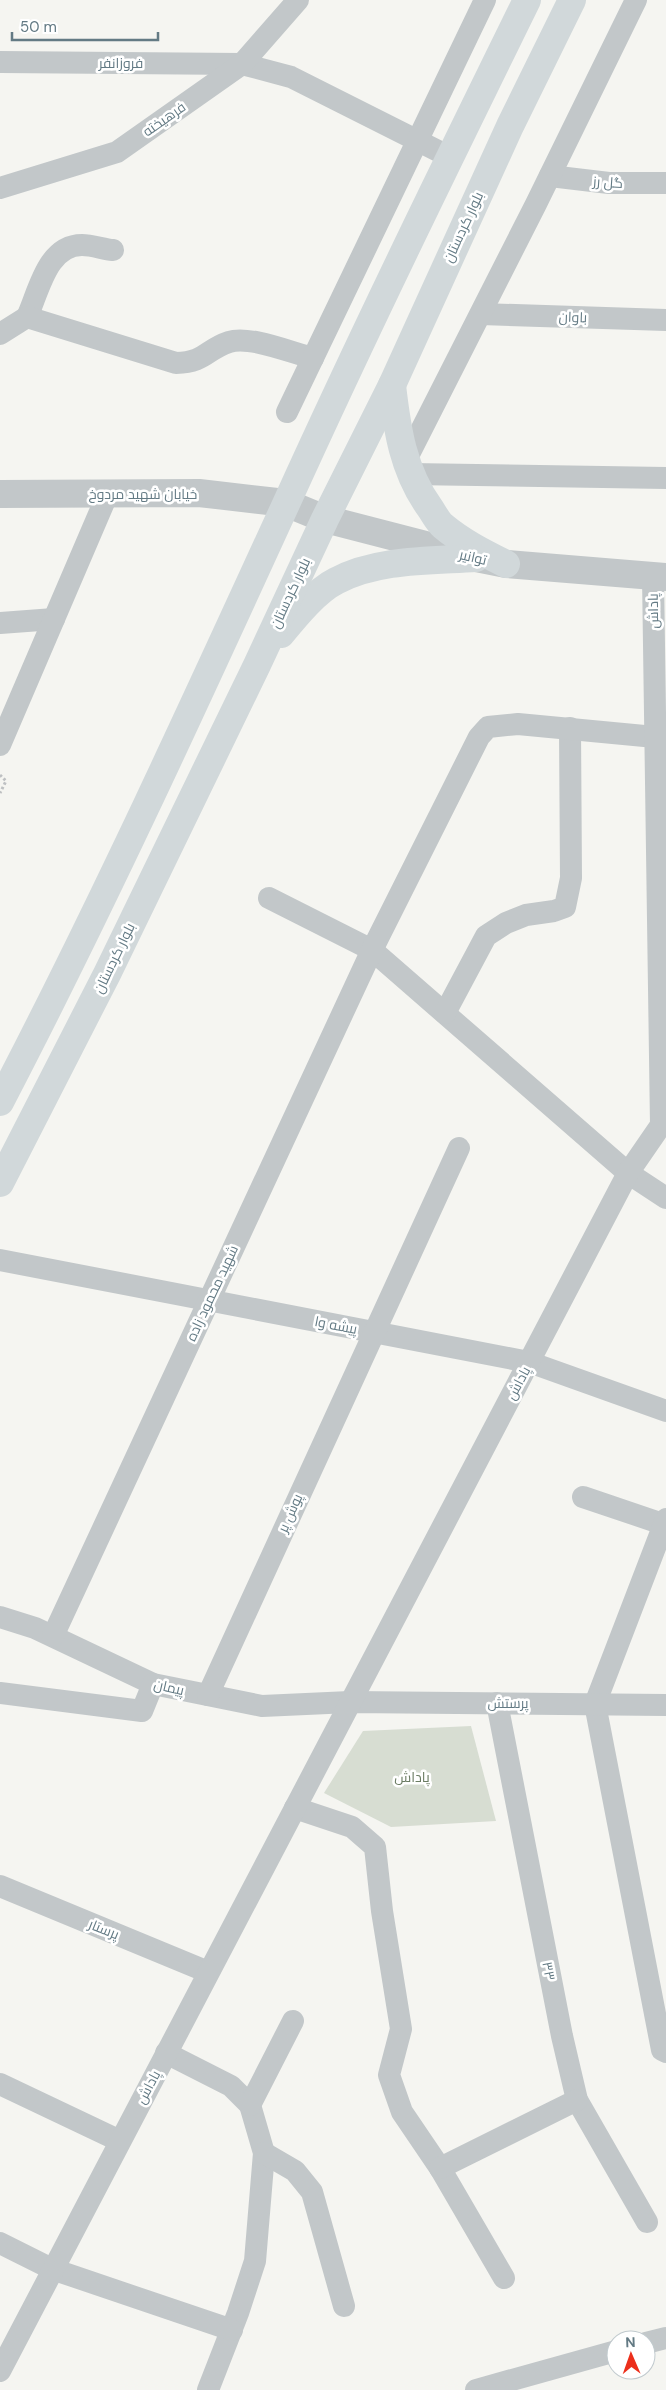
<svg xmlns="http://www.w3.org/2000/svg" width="666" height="2390" viewBox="0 0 666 2390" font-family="'DM Sans',Cairo,sans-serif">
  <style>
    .green { fill: #d7ddd2 }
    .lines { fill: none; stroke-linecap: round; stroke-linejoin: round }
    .path { stroke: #bec0c2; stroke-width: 3; stroke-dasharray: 2.5 2.5; stroke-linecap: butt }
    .minor { stroke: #c2c7c9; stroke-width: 22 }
    .tertiary { stroke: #c2c7c9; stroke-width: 28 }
    .primary { stroke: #d1d8da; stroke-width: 28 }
    .labels { text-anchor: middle; stroke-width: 5; stroke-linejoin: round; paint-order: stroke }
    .street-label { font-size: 14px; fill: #637a84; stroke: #fff }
    .park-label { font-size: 14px; fill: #6a7b62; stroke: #fff }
  </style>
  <rect width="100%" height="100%" fill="#f5f5f1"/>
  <!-- green -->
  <polygon class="green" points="471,1726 496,1821 391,1827 324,1793 363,1731"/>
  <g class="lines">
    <!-- path -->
    <polyline class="path" points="0,775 6,781 0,793"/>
    <!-- minor -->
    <g class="minor">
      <polyline points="0,62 242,64 291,77 450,157"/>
      <polyline points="550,176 609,183 666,183"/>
      <polyline points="0,188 117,152 242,64 298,0"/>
      <polyline points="481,314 666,320"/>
      <path d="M27,317C39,291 47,245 82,245C92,245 103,249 113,250"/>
      <path d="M0,334L27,317L176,363C206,362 205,350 229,342C249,335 292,353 313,358"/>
      <polyline points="287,412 485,0"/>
      <polyline points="405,462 536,204 636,0"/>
      <polyline points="410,474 666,478"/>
      <polyline points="0,623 54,619"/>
      <polyline points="0,745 108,493"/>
      <polyline points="269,898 372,950 628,1173 666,1198"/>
      <polyline points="445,1013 486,936 506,923 526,915 554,911 565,907 571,878 570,728"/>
      <polyline points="0,1260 529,1362 666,1411"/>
      <polyline points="583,1497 666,1525"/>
      <polyline points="666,1519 595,1704 662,2050 666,2052"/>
      <polyline points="0,1617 35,1628 153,1684 262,1706 350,1702 666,1705"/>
      <polyline points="53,1636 372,950 479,737 488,727 518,724 655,737"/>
      <polyline points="0,1693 142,1711 153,1684"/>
      <polyline points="208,1695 459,1148"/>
      <polyline points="497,1703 562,2036 577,2100 647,2222"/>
      <polyline points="295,1808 352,1827 375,1847 382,1911 401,2029 389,2075 402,2112 440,2168 504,2278"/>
      <polyline points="0,1886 208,1972"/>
      <polyline points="166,2053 231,2086 250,2105 264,2153 255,2261 238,2313 208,2390"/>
      <polyline points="0,2084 120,2141"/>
      <polyline points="250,2105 293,2021"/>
      <polyline points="264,2153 295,2171 312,2192 344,2306"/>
      <polyline points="440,2168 577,2100"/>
      <polyline points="0,2243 52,2269 232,2330"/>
      <polyline points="646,2343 666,2338"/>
      <polyline points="0,2371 628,1173 661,1125 653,576"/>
      <polyline points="476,2390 616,2351"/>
    </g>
    <!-- tertiary -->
    <polyline class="tertiary" points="0,494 199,493 286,503 325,519 476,558 506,564 666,577"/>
    <!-- primary -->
    <g class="primary">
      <path d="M392,385C397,429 403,471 430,508C434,514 438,522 443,526C462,542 484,553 506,564"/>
      <path d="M281,634C295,617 316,591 336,581C377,559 430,561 476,558"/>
      <path d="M0,1102C102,906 194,705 286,504C363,334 445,167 527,0"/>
      <polyline points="0,1183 107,974 257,665 325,519 392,385 510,126 572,0"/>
    </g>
  </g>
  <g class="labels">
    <!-- street labels -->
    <g class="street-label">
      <text x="121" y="68">فروزانفر</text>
      <text transform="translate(164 119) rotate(-35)" y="5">فرهیخته</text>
      <text transform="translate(608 182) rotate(4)" y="5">گل رز</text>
      <text transform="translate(463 227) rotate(-65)" y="5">بلوار کردستان</text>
      <text transform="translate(573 317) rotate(2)" y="5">باوان</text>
      <text x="143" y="499">خیابان شهید مردوخ</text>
      <text transform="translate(473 557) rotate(13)" y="5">توانیر</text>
      <text transform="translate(290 593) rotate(-65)" y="5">بلوار کردستان</text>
      <text transform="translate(653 611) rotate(-91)" y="5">پاداش</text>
      <text transform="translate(114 958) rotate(-64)" y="5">بلوار کردستان</text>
      <text transform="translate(212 1293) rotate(-65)" y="5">شهید محمود زاده</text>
      <text transform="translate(336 1325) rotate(11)" y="5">پیشه وا</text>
      <text transform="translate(518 1383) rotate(-62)" y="5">پاداش</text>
      <text transform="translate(290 1513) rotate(-66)" y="5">پوش پر</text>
      <text transform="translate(169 1687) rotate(13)" y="5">پیمان</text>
      <text x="508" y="1708">پرستش</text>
      <text transform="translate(104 1929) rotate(22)" y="5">پرستار</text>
      <text transform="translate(549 1971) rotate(79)" y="5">۳۳</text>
      <text transform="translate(148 2087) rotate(-62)" y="5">پاداش</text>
    </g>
    <!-- park labels -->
    <g class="park-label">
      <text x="412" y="1782">پاداش</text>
    </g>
  </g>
  <!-- north arrow -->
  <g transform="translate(631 2355) rotate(358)"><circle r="24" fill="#ffffff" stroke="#c1cace"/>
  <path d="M0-4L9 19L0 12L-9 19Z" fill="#ec2f1b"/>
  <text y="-8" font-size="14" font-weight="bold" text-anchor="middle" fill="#637a84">N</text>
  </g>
  <!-- scale -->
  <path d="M12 32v8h146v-8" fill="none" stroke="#637a84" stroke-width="2.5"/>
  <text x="20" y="32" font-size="15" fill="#637a84" stroke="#ffffff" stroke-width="4" paint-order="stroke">50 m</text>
</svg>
